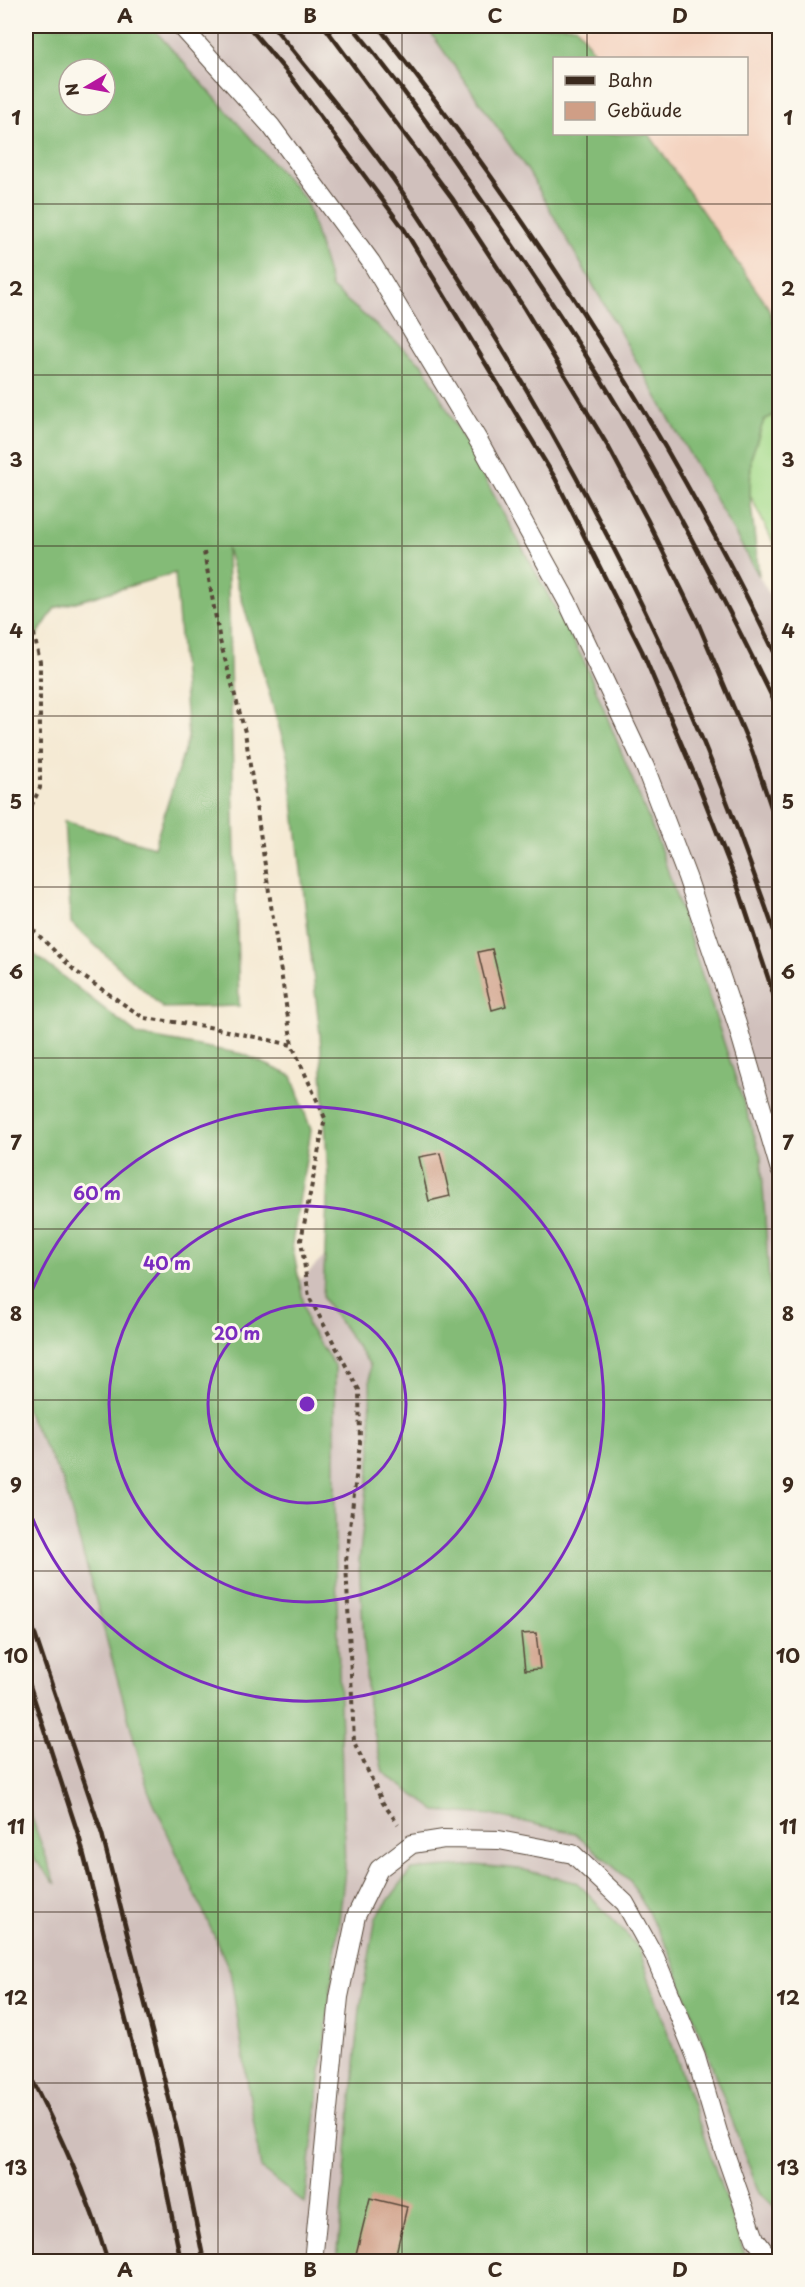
<svg xmlns="http://www.w3.org/2000/svg" width="805" height="2287" viewBox="0 0 805 2287" font-family="'Playpen Sans',sans-serif">
  <style>
    .built { fill: #f4d3c0 }
    .industrial { fill: #d0c0bc; fill-rule: evenodd }
    .green { fill: #a5db8b; stroke: #708254; stroke-width: 1.5 }
    .forest { fill: #84bb77; stroke: #60724a; stroke-width: 1.5; fill-rule: evenodd }
    .building { fill: #cf9e86 }
    .lines { fill: none; stroke-linecap: round; stroke-linejoin: round }
    .service-casing { stroke: #574739; stroke-width: 20 }
    .path { stroke: #574739; stroke-width: 4; stroke-dasharray: 4.5 4.5; stroke-linecap: butt }
    .service { stroke: #fff; stroke-width: 18 }
    .rail { stroke: #3b2a1e; stroke-width: 4.5 }
    .grid { fill: none; stroke: #3b2a1e; stroke-width: 1.5; stroke-opacity: 0.55 }
    .ring { fill: none; stroke: #7b2cbf; stroke-width: 3 }
    .centre { fill: #7b2cbf; stroke: #fbf7ec; stroke-width: 3 }
    .ring-label { font-size: 18px; text-anchor: middle; font-weight: bold; fill: #7b2cbf; stroke: #fbf7ec; stroke-width: 6; stroke-linejoin: round; paint-order: stroke }
    .neatline { fill: none; stroke: #3b2a1e; stroke-width: 2 }
    .grid-label { font-size: 20px; text-anchor: middle; font-weight: bold; fill: #3b2a1e }
  </style>
  <rect width="100%" height="100%" fill="#fbf7ec"/>
  <filter id="ink" filterUnits="userSpaceOnUse"><feTurbulence type="fractalNoise" baseFrequency=".0167" numOctaves="2"/><feDisplacementMap in="SourceGraphic" scale="12" xChannelSelector="R" yChannelSelector="G"/><feConvolveMatrix kernelMatrix="1 2 1 2 8 2 1 2 1" color-interpolation-filters="sRGB"/></filter>
  <filter id="wash" filterUnits="userSpaceOnUse"><feTurbulence type="fractalNoise" baseFrequency=".008" numOctaves="4" result="noise"/><feDisplacementMap in="SourceGraphic" scale="24" xChannelSelector="R" yChannelSelector="G"/><feGaussianBlur stdDeviation="1.35" result="paint"/><feColorMatrix in="noise" values="0 0 0 0 0 0 0 0 0 0 0 0 0 0 0 0 0 1.4 0 .05"/><feComposite in="paint" operator="in"/></filter>
  <g filter="url(#wash)">
    <rect width="100%" height="100%" fill="#f5ead4"/>
    <!-- built -->
    <polygon class="built" points="529,26 779,26 779,338 610,134 746,134 746,58 554,58"/>
    <!-- industrial -->
    <path class="industrial" d="M26,26H426L528,171L779,611V2261H26V1356L92,1482L352,1230L288,631L26,54ZM69,69H105V105H69Z"/>
    <!-- green -->
    <polygon class="green" points="779,412 779,554 750,495 751,458 764,420"/>
    <!-- forest -->
    <g class="forest">
      <path d="M26,26H151L306,200L332,288L423,365L585,663L660,847L761,1156L769,1281L780,1328L779,2211L759,2193L669,1950L631,1882L575,1833L492,1815L436,1811L383,1772L368,1705L359,1562L371,1453L370,1365L323,1298L328,1177L320,1034L288,758L227,548L239,1006L163,1008L71,923L64,821L154,847L188,738L175,573L55,608L26,652ZM69,69H105V105H69Z"/>
      <polygon points="426,26 576,26 598,58 554,58 554,134 649,134 768,307 779,337 780,412 764,420 751,458 750,495 759,576 528,171"/>
      <polygon points="26,948 138,1035 243,1054 292,1076 311,1130 292,1244 308,1326 335,1366 335,1536 345,1870 305,2204 261,2169 230,1971 148,1790 63,1481 26,1411"/>
      <polygon points="26,1802 56,1884 26,1849"/>
      <polygon points="475,1865 520,1869 578,1883 638,1947 747,2261 337,2262 360,2009 376,1917 411,1870"/>
    </g>
    <g id="blocks">
      <!-- building -->
      <g class="building">
        <polygon points="492,949 506,1006 492,1010 478,952"/>
        <polygon points="440,1153 450,1196 429,1201 419,1157"/>
        <polygon points="536,1633 540,1669 525,1670 521,1634"/>
        <polygon points="370,2198 407,2207 394,2262 354,2262"/>
        <polygon points="410,2254 436,2259 435,2262 408,2262"/>
      </g>
    </g>
  </g>
  <g filter="url(#ink)">
    <use href="#blocks" fill-opacity="0" stroke="#574739" stroke-width="1.5"/>
    <g class="lines">
      <!-- service casing -->
      <g class="service-casing">
        <g id="service">
          <polyline points="181,26 271,126 371,262 481,445 567,601 645,767 687,877 737,1024 780,1170"/>
          <polyline points="313,2262 339,1997 356,1916 379,1869 412,1844 444,1839 499,1840 573,1854 625,1903 655,1957 696,2057 720,2139 755,2239 772,2262"/>
        </g>
      </g>
      <!-- path -->
      <g class="path">
        <polyline points="204,552 220,641 245,732 292,1045"/>
        <polyline points="26,598 40,662 40,788 26,817"/>
        <polyline points="26,923 75,971 144,1018 204,1026 292,1045 325,1118 301,1240 309,1297 359,1390 360,1443 346,1561 354,1742 383,1803 398,1824"/>
      </g>
      <!-- service -->
      <use href="#service" class="service"/>
      <!-- rail -->
      <g class="rail">
        <polyline points="248,26 291,77 404,229 555,478 642,651 695,776 736,881 780,1014"/>
        <path d="M273,26C324,89 377,152 421,220C510,355 591,495 659,641C706,741 744,844 780,948"/>
        <polyline points="324,26 452,198 524,308 609,448 647,519 698,623 752,751 780,833"/>
        <path d="M352,26C407,92 456,163 505,234C550,299 595,367 635,436C686,526 734,619 780,713"/>
        <path d="M378,26C416,75 454,124 490,175C599,329 698,493 780,664"/>
        <polyline points="26,1608 102,1834 179,2138 204,2262"/>
        <polyline points="26,1674 80,1840 157,2142 181,2262"/>
        <path d="M26,2068C58,2130 88,2194 108,2262"/>
      </g>
    </g>
  </g>
  <!-- grid -->
  <path class="grid" d="M218,26V2262M402,26V2262M587,26V58M587,134V2262M26,204H780M26,375H780M26,546H780M26,716H780M26,887H780M26,1058H780M26,1229H780M26,1400H780M26,1571H780M26,1741H780M26,1912H780M26,2083H780"/>
  <!-- distance rings -->
  <g class="ring">
    <circle cx="307" cy="1404" r="99"/>
    <circle cx="307" cy="1404" r="198"/>
    <path d="M26 1307A297 297 0 1 1 26 1501"/>
  </g>
  <circle cx="307" cy="1404" r="9" class="centre"/>
  <g class="ring-label">
    <text x="97" y="1200">60 m</text>
    <text x="167" y="1270">40 m</text>
    <text x="237" y="1340">20 m</text>
  </g>
  <!-- margin -->
  <rect width="805" height="2287" fill="none" stroke="#fbf7ec" stroke-width="66"/>
  <!-- legend -->
  <rect x="553" y="57" width="195" height="78" fill="#fbf7ec" stroke="#aea59a" stroke-width="1.5"/>
  <rect x="565" y="76" width="30" height="9" fill="#3b2a1e" stroke="#aea59a" stroke-width="1.5"/>
  <text x="607" y="87" font-size="18" fill="#3b2a1e">Bahn</text>
  <rect x="565" y="102" width="30" height="18" fill="#cf9e86" stroke="#aea59a" stroke-width="1.5"/>
  <text x="607" y="117" font-size="18" fill="#3b2a1e">Gebäude</text>
  <!-- north arrow -->
  <g transform="translate(87 87) rotate(260)"><circle r="28" fill="#fbf7ec" stroke="#aea59a" stroke-width="1.5"/>
  <path d="M0-4.5L10 22L0 15L-10 22Z" fill="#b5179e"/>
  <text y="-9" font-size="16" font-weight="bold" text-anchor="middle" fill="#3b2a1e">N</text>
  </g>
  <rect x="33" y="33" width="739" height="2221" class="neatline"/>
  <g class="grid-label">
    <text x="125" y="23">A</text>
    <text x="310" y="23">B</text>
    <text x="495" y="23">C</text>
    <text x="680" y="23">D</text>
    <text x="16" y="125">1</text>
    <text x="788" y="125">1</text>
    <text x="16" y="296">2</text>
    <text x="788" y="296">2</text>
    <text x="16" y="467">3</text>
    <text x="788" y="467">3</text>
    <text x="16" y="638">4</text>
    <text x="788" y="638">4</text>
    <text x="16" y="809">5</text>
    <text x="788" y="809">5</text>
    <text x="16" y="979">6</text>
    <text x="788" y="979">6</text>
    <text x="16" y="1150">7</text>
    <text x="788" y="1150">7</text>
    <text x="16" y="1321">8</text>
    <text x="788" y="1321">8</text>
    <text x="16" y="1492">9</text>
    <text x="788" y="1492">9</text>
    <text x="16" y="1663">10</text>
    <text x="788" y="1663">10</text>
    <text x="16" y="1834">11</text>
    <text x="788" y="1834">11</text>
    <text x="16" y="2005">12</text>
    <text x="788" y="2005">12</text>
    <text x="16" y="2175">13</text>
    <text x="788" y="2175">13</text>
    <text x="125" y="2277">A</text>
    <text x="310" y="2277">B</text>
    <text x="495" y="2277">C</text>
    <text x="680" y="2277">D</text>
  </g>
</svg>
